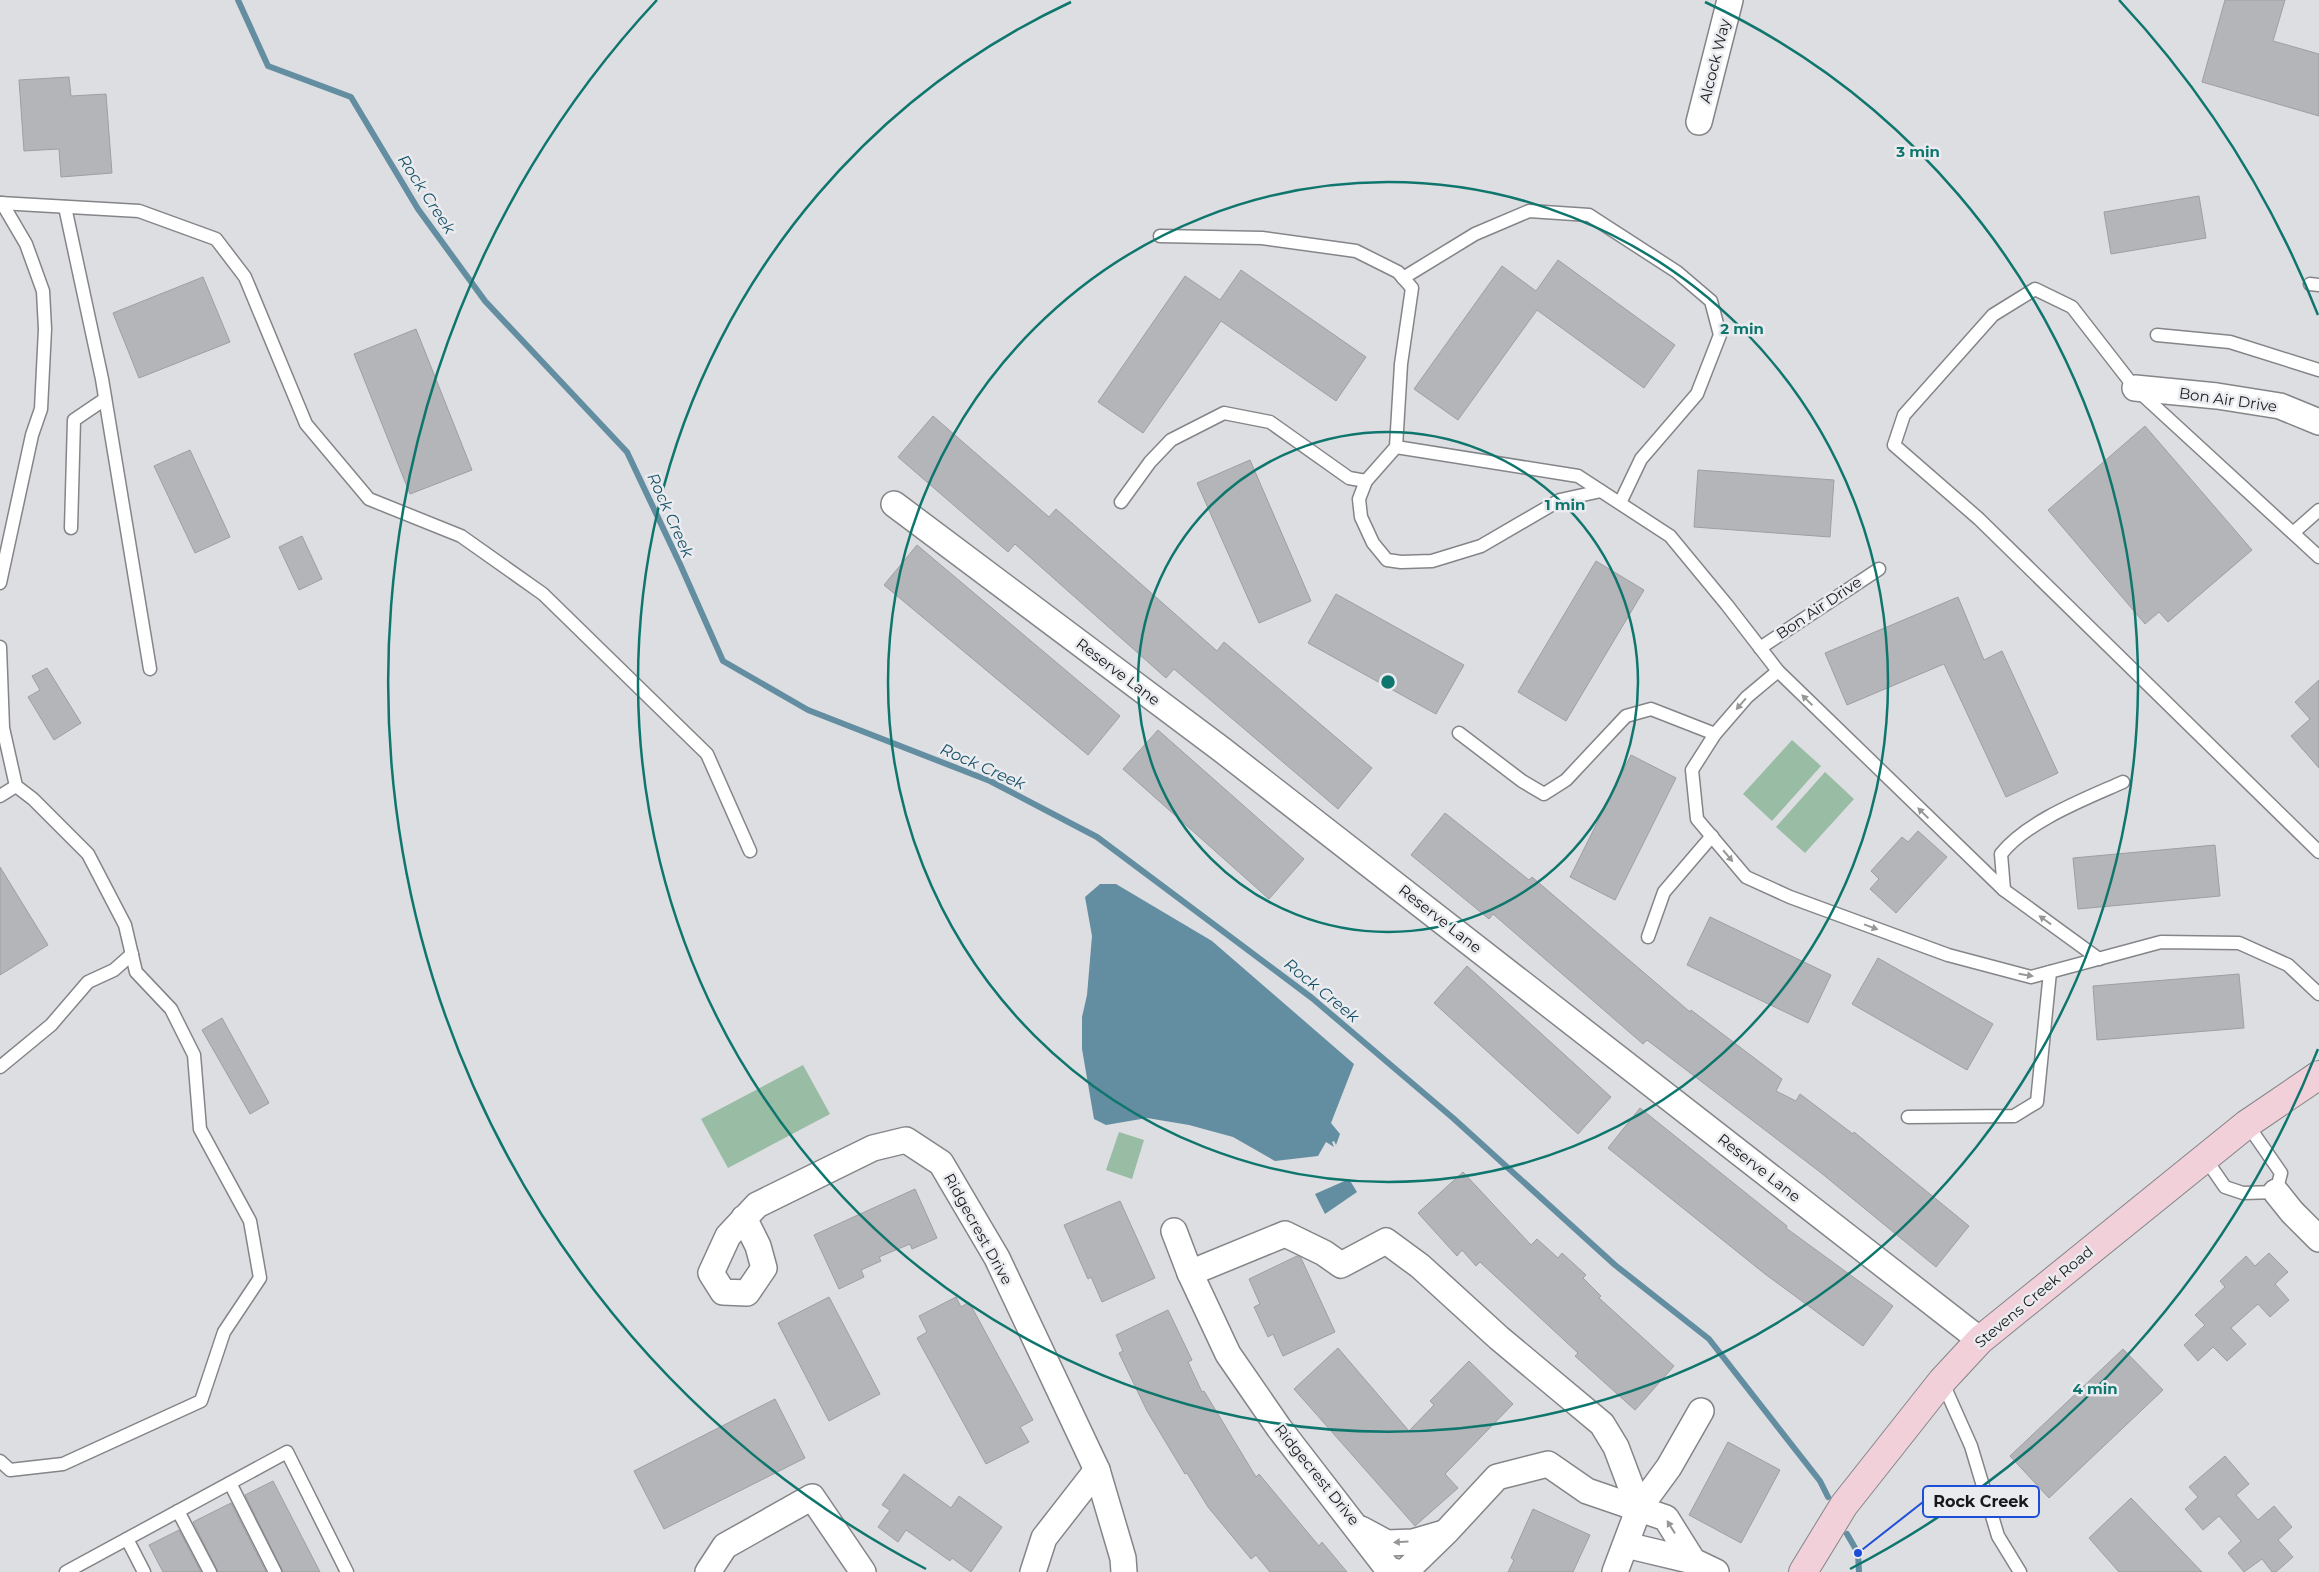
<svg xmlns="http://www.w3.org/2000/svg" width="2319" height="1572" viewBox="0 0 2319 1572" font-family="Montserrat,sans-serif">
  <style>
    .green { fill: #99bca4 }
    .water { fill: #638ea1 }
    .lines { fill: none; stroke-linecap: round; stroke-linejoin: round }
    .stream { stroke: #638ea1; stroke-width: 6 }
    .building { fill: #b4b5b8; stroke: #9e9fa2 }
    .lane-casing { stroke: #848588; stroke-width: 15 }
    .street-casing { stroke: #848588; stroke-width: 28 }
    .secondary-casing { stroke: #848588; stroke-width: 30 }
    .lane { stroke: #fff; stroke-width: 12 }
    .street { stroke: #fff; stroke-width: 25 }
    .secondary { stroke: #f1d0da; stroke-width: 28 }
    .oneway { fill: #979798 }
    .ring { fill: none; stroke: #0f766e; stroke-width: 2.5 }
    .labels { text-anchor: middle; stroke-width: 5; stroke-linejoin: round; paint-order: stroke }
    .street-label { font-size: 15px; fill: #171819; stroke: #eaebef }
    .water-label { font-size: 16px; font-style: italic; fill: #195268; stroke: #eaebef }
    .centre { fill: #0f766e; stroke: #eaebef; stroke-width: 2.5 }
    .ring-label { font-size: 15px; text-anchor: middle; font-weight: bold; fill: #0f766e; stroke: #eaebef; stroke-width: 5; stroke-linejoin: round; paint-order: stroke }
    .leader { fill: none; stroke: #1d4ed8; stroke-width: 2 }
    .callout-dot { fill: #1d4ed8; stroke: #eaebef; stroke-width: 2 }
    .callout { fill: #eaebef; stroke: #1d4ed8; stroke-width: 2 }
    .callout-label { font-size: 16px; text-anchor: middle; font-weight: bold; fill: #171819 }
  </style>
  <rect width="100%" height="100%" fill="#dddee1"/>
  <!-- green -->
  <g class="green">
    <polygon points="1792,740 1821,766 1772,821 1743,794"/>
    <polygon points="1825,772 1854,799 1805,853 1776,827"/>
    <polygon points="803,1065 830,1114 728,1168 701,1119"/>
    <polygon points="1119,1132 1144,1140 1132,1179 1106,1170"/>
  </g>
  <!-- water -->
  <g class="water">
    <polygon points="1100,884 1116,884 1212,941 1354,1064 1331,1123 1340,1134 1336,1145 1334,1141 1332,1142 1334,1147 1326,1142 1318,1156 1275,1161 1233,1137 1189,1125 1147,1118 1106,1125 1094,1119 1082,1049 1082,1017 1087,995 1092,936 1085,897"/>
    <polygon points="1349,1179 1357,1192 1325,1214 1315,1194"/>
  </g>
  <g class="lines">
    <!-- stream -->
    <g class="stream">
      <polyline points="238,0 268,66 351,97 418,209 485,301 627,452 680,564 723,661 808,710 990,781 1097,837 1312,998 1453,1118 1615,1265 1709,1339 1820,1481 1828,1497"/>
      <polyline points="1847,1534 1858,1553 1859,1572"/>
    </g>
  </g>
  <!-- building -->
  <g class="building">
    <polygon points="2225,0 2285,0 2273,41 2319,54 2319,116 2202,82"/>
    <polygon points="69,77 71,96 106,94 112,173 61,177 59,149 24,151 19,80"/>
    <polygon points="2199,196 2206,238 2111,254 2104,212"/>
    <polygon points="1558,260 1675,345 1644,388 1537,310 1458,420 1414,389 1502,266 1536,291"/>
    <polygon points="1241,270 1366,357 1336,401 1221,321 1143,433 1098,402 1185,276 1220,300"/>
    <polygon points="203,277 230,342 139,378 113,313"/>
    <polygon points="416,329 472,470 410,494 354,354"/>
    <polygon points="933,416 1049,517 1056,509 1217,651 1224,642 1372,768 1338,809 1174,669 1166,678 1015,544 1008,552 898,457"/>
    <polygon points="2145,426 2252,550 2168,622 2159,612 2145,624 2048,510"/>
    <polygon points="190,450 230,537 195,553 154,466"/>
    <polygon points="1250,460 1311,601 1259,623 1197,483"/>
    <polygon points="1698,470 1834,480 1830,537 1694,527"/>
    <polygon points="302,536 322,579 299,590 279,547"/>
    <polygon points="917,545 1120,716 1088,755 884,585"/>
    <polygon points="1596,561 1644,590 1566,721 1518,692"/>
    <polygon points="1336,594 1464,665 1436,714 1308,643"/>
    <polygon points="1958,597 1984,660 2002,651 2058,773 2006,797 1944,664 1847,705 1825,653"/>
    <polygon points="47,668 81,723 54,740 28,697 40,690 32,676"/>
    <polygon points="2319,680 2319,768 2291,736 2310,719 2295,702"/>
    <polygon points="1158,730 1304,859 1269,899 1123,769"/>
    <polygon points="1631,755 1676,778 1615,900 1570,877"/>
    <polygon points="1445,813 1529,880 1532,877 1690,1012 1691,1010 1782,1079 1776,1091 1796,1101 1800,1094 1853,1134 1854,1132 1969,1226 1936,1267 1820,1172 1647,1040 1643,1044 1493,914 1489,919 1411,855"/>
    <polygon points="1918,831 1947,857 1896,913 1870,889 1879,879 1871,871 1902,837 1908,842"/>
    <polygon points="2215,845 2220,896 2078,909 2073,858"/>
    <polygon points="0,867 48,945 0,975"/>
    <polygon points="1710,917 1831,975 1808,1023 1687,965"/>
    <polygon points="1878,958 1993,1024 1967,1070 1852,1004"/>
    <polygon points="1467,966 1611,1097 1578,1134 1434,1003"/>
    <polygon points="2239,974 2244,1028 2097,1040 2093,986"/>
    <polygon points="222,1018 269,1103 250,1114 202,1030"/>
    <polygon points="1640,1108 1787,1226 1786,1228 1893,1306 1863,1346 1765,1274 1608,1148"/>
    <polygon points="1463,1172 1531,1245 1537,1239 1558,1258 1562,1253 1586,1275 1583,1278 1601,1296 1599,1298 1674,1366 1635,1410 1575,1356 1578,1353 1480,1262 1476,1266 1462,1250 1457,1256 1418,1213"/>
    <polygon points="915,1189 937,1238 912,1249 910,1244 879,1257 881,1261 861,1270 864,1277 839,1289 814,1235"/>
    <polygon points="1120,1201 1155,1278 1102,1302 1091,1277 1088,1279 1064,1225"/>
    <polygon points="2269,1253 2288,1272 2275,1284 2289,1300 2270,1317 2258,1304 2231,1328 2246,1344 2227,1361 2213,1347 2198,1361 2184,1345 2205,1325 2195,1315 2225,1287 2220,1281 2246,1256 2255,1266"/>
    <polygon points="1297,1256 1301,1258 1335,1332 1283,1356 1273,1334 1268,1337 1254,1307 1260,1304 1249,1279"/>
    <polygon points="829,1297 880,1394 829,1421 778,1323"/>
    <polygon points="956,1297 961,1307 969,1302 1033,1420 1020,1427 1029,1442 986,1464 917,1338 927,1332 919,1316"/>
    <polygon points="1168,1310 1192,1360 1188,1362 1202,1392 1204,1391 1256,1477 1259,1474 1319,1546 1322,1542 1347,1572 1270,1572 1256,1555 1251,1559 1208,1507 1187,1473 1185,1474 1147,1411 1119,1353 1123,1351 1116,1335"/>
    <polygon points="1338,1348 1409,1431 1434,1405 1430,1401 1469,1361 1513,1404 1445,1474 1458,1488 1415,1526 1294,1389"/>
    <polygon points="2123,1349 2163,1390 2049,1498 2010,1456"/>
    <polygon points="775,1399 805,1458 664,1529 634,1471"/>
    <polygon points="1728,1442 1780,1470 1741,1543 1689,1515"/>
    <polygon points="2225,1456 2249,1484 2236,1495 2258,1520 2274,1506 2292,1527 2278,1540 2293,1557 2276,1572 2272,1572 2262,1559 2244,1572 2228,1553 2241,1541 2219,1516 2203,1530 2185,1509 2198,1497 2189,1487"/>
    <polygon points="904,1474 951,1508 959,1496 1002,1527 971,1572 952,1558 950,1561 906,1530 898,1542 878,1527 890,1510 882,1505"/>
    <polygon points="273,1481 320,1572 283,1572 245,1495"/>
    <polygon points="2131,1498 2202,1572 2119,1572 2089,1538"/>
    <polygon points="231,1503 266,1572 218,1572 193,1522"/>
    <polygon points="1533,1509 1590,1535 1573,1572 1508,1572 1514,1560 1511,1558"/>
    <polygon points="179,1530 201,1572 163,1572 149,1545"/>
  </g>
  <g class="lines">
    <!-- lane casing -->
    <g class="lane-casing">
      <g id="lane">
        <polyline points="0,203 139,211 216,239 245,277 306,424 369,499 461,536 543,594 707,754 750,851"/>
        <polyline points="65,207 102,379 150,669"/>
        <polyline points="1160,236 1262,238 1356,251 1398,272 1412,288 1401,364 1396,447 1366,481 1359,499 1361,517 1373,543 1387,560 1401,562 1432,561 1481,546 1560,500 1601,491"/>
        <polyline points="1403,278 1475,234 1529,211 1589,215 1677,272 1711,301 1720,335 1697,394 1641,459 1620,503"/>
        <polyline points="2310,284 2319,285"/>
        <polyline points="2157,335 2230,342 2319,370"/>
        <polyline points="1396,447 1578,476 1670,536 1727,605 1778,671 2004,890 2099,959"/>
        <polyline points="1121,502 1150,462 1171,440 1224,413 1270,422 1349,478 1366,481"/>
        <polyline points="71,528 74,420 105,399"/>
        <polyline points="2293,533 2319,510"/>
        <polyline points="2319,557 2135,388 2072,307 2035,289 1993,315 1904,415 1894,445 1979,519 2319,852"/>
        <polyline points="0,583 32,435 41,409 45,329 43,291 26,244 2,203"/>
        <polyline points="0,647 3,728 16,786 33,799 88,854 125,925 136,972 171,1009 194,1055 200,1129 250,1221 260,1278 224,1332 201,1401 63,1464 10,1470 0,1461"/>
        <polyline points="1760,648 1879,569"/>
        <polyline points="1778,671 1747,697 1715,734 1692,770 1697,819 1746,877 1790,897 1948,955 2031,977 2161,942 2239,943 2288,965 2319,994"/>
        <polyline points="1459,733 1522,781 1544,794 1566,780 1626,716 1651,709 1715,734"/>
        <polyline points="0,796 16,786"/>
        <path d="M2004,890L2001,854C2027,821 2085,799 2123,782"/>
        <polyline points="1648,937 1664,892 1712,836"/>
        <polyline points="0,1067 51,1025 88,982 114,970 132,954"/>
        <polyline points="1908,1117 2014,1116 2037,1102 2050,972"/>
        <polyline points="2205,1158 2225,1187 2243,1193 2276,1192 2281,1173 2247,1124"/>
        <polyline points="1942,1381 1971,1446 1998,1536 2020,1572"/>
        <polyline points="230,1483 275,1572"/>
        <polyline points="178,1511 210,1572"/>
        <polyline points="127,1539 144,1572"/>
        <polyline points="66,1572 287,1452 347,1572"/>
      </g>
    </g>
    <!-- street casing -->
    <g class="street-casing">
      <g id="street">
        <polyline points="1699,122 1730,0"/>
        <polyline points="2135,388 2217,396 2280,406 2319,422"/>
        <polyline points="894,504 1221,749 1980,1340"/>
        <polyline points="2276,1192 2292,1212 2319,1239"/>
        <polyline points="744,1218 758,1246 764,1268 747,1293 723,1292 711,1273 728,1236 757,1205 873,1148 906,1140 941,1163 997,1258 1097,1470 1123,1558 1124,1572"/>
        <polyline points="1174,1231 1190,1273 1228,1354 1279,1428 1388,1569 1397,1572"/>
        <polyline points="1190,1273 1285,1234 1324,1253 1341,1265 1386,1241 1420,1266 1499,1338 1602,1424 1616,1447 1639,1508"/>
        <polyline points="1361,1529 1387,1543 1413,1542 1444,1533"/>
        <polyline points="1626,1545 1693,1561"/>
        <polyline points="708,1572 725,1546 812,1497 863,1572"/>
        <polyline points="1033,1572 1044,1538 1097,1470"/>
        <polyline points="1403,1572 1407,1570 1447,1531 1497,1477 1548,1464 1587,1491 1666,1518 1693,1561 1716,1572"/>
        <polyline points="1615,1572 1639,1508 1669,1467 1701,1411"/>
      </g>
    </g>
    <!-- secondary casing -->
    <g class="secondary-casing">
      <polyline id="secondary" points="1803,1572 1844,1505 1942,1381 1980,1340 2247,1124 2319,1075"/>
    </g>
    <!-- lane -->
    <use href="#lane" class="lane"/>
    <!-- street -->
    <use href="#street" class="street"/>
    <!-- secondary -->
    <use href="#secondary" class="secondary"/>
  </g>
  <!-- one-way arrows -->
  <defs><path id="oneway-solid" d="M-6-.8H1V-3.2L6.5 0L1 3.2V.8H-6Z" transform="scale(1.25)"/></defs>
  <g class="oneway">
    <use href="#oneway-solid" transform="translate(1807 700) rotate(-136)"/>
    <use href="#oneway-solid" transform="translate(1741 704) rotate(131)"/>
    <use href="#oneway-solid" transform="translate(1923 813) rotate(-136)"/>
    <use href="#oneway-solid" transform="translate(1728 856) rotate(50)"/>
    <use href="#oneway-solid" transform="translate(2045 920) rotate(-144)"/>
    <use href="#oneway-solid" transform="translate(1871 927) rotate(20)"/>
    <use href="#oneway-solid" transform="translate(2026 975) rotate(9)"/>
    <use href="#oneway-solid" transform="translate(1671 1527) rotate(-122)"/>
    <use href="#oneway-solid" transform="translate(1401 1542) rotate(177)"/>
  </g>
  <!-- distance rings -->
  <g class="ring">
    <circle cx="1388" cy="682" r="250"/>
    <circle cx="1388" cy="682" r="500"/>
    <path d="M1705 2A750 750 0 1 1 1071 2"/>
    <path d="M2318 1049A1000 1000 0 0 1 1850 1569M926 1569A1000 1000 0 0 1 657 0M2119 0A1000 1000 0 0 1 2318 315"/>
  </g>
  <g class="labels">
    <!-- street labels -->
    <g class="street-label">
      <text transform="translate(1715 61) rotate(-76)" y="5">Alcock Way</text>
      <text transform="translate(2228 400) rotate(8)" y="5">Bon Air Drive</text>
      <text transform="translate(1819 608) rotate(-34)" y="5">Bon Air Drive</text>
      <text transform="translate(1118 672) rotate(37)" y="5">Reserve Lane</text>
      <text transform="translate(1440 919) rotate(38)" y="5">Reserve Lane</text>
      <text transform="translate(1759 1168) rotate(38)" y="5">Reserve Lane</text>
      <text transform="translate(978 1229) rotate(61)" y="5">Ridgecrest Drive</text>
      <text transform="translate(2034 1297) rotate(-40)" y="5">Stevens Creek Road</text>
      <text transform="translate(1317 1475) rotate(51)" y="5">Ridgecrest Drive</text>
    </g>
    <!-- water labels -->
    <g class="water-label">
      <text transform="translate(427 194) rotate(57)" y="6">Rock Creek</text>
      <text transform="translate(671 515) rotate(66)" y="6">Rock Creek</text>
      <text transform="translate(983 766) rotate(24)" y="6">Rock Creek</text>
      <text transform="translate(1322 990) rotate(39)" y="6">Rock Creek</text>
    </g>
  </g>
  <circle cx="1388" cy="682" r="8" class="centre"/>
  <g class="ring-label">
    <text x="1918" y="157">3 min</text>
    <text x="1742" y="334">2 min</text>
    <text x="1565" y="510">1 min</text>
    <text x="2095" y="1394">4 min</text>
  </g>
  <!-- callouts -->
  <path class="leader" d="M1858 1553L1923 1502"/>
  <circle class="callout-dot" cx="1858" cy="1553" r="5"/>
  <rect class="callout" x="1923" y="1486" width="116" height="31" rx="5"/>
  <g class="callout-label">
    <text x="1981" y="1507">Rock Creek</text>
  </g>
</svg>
